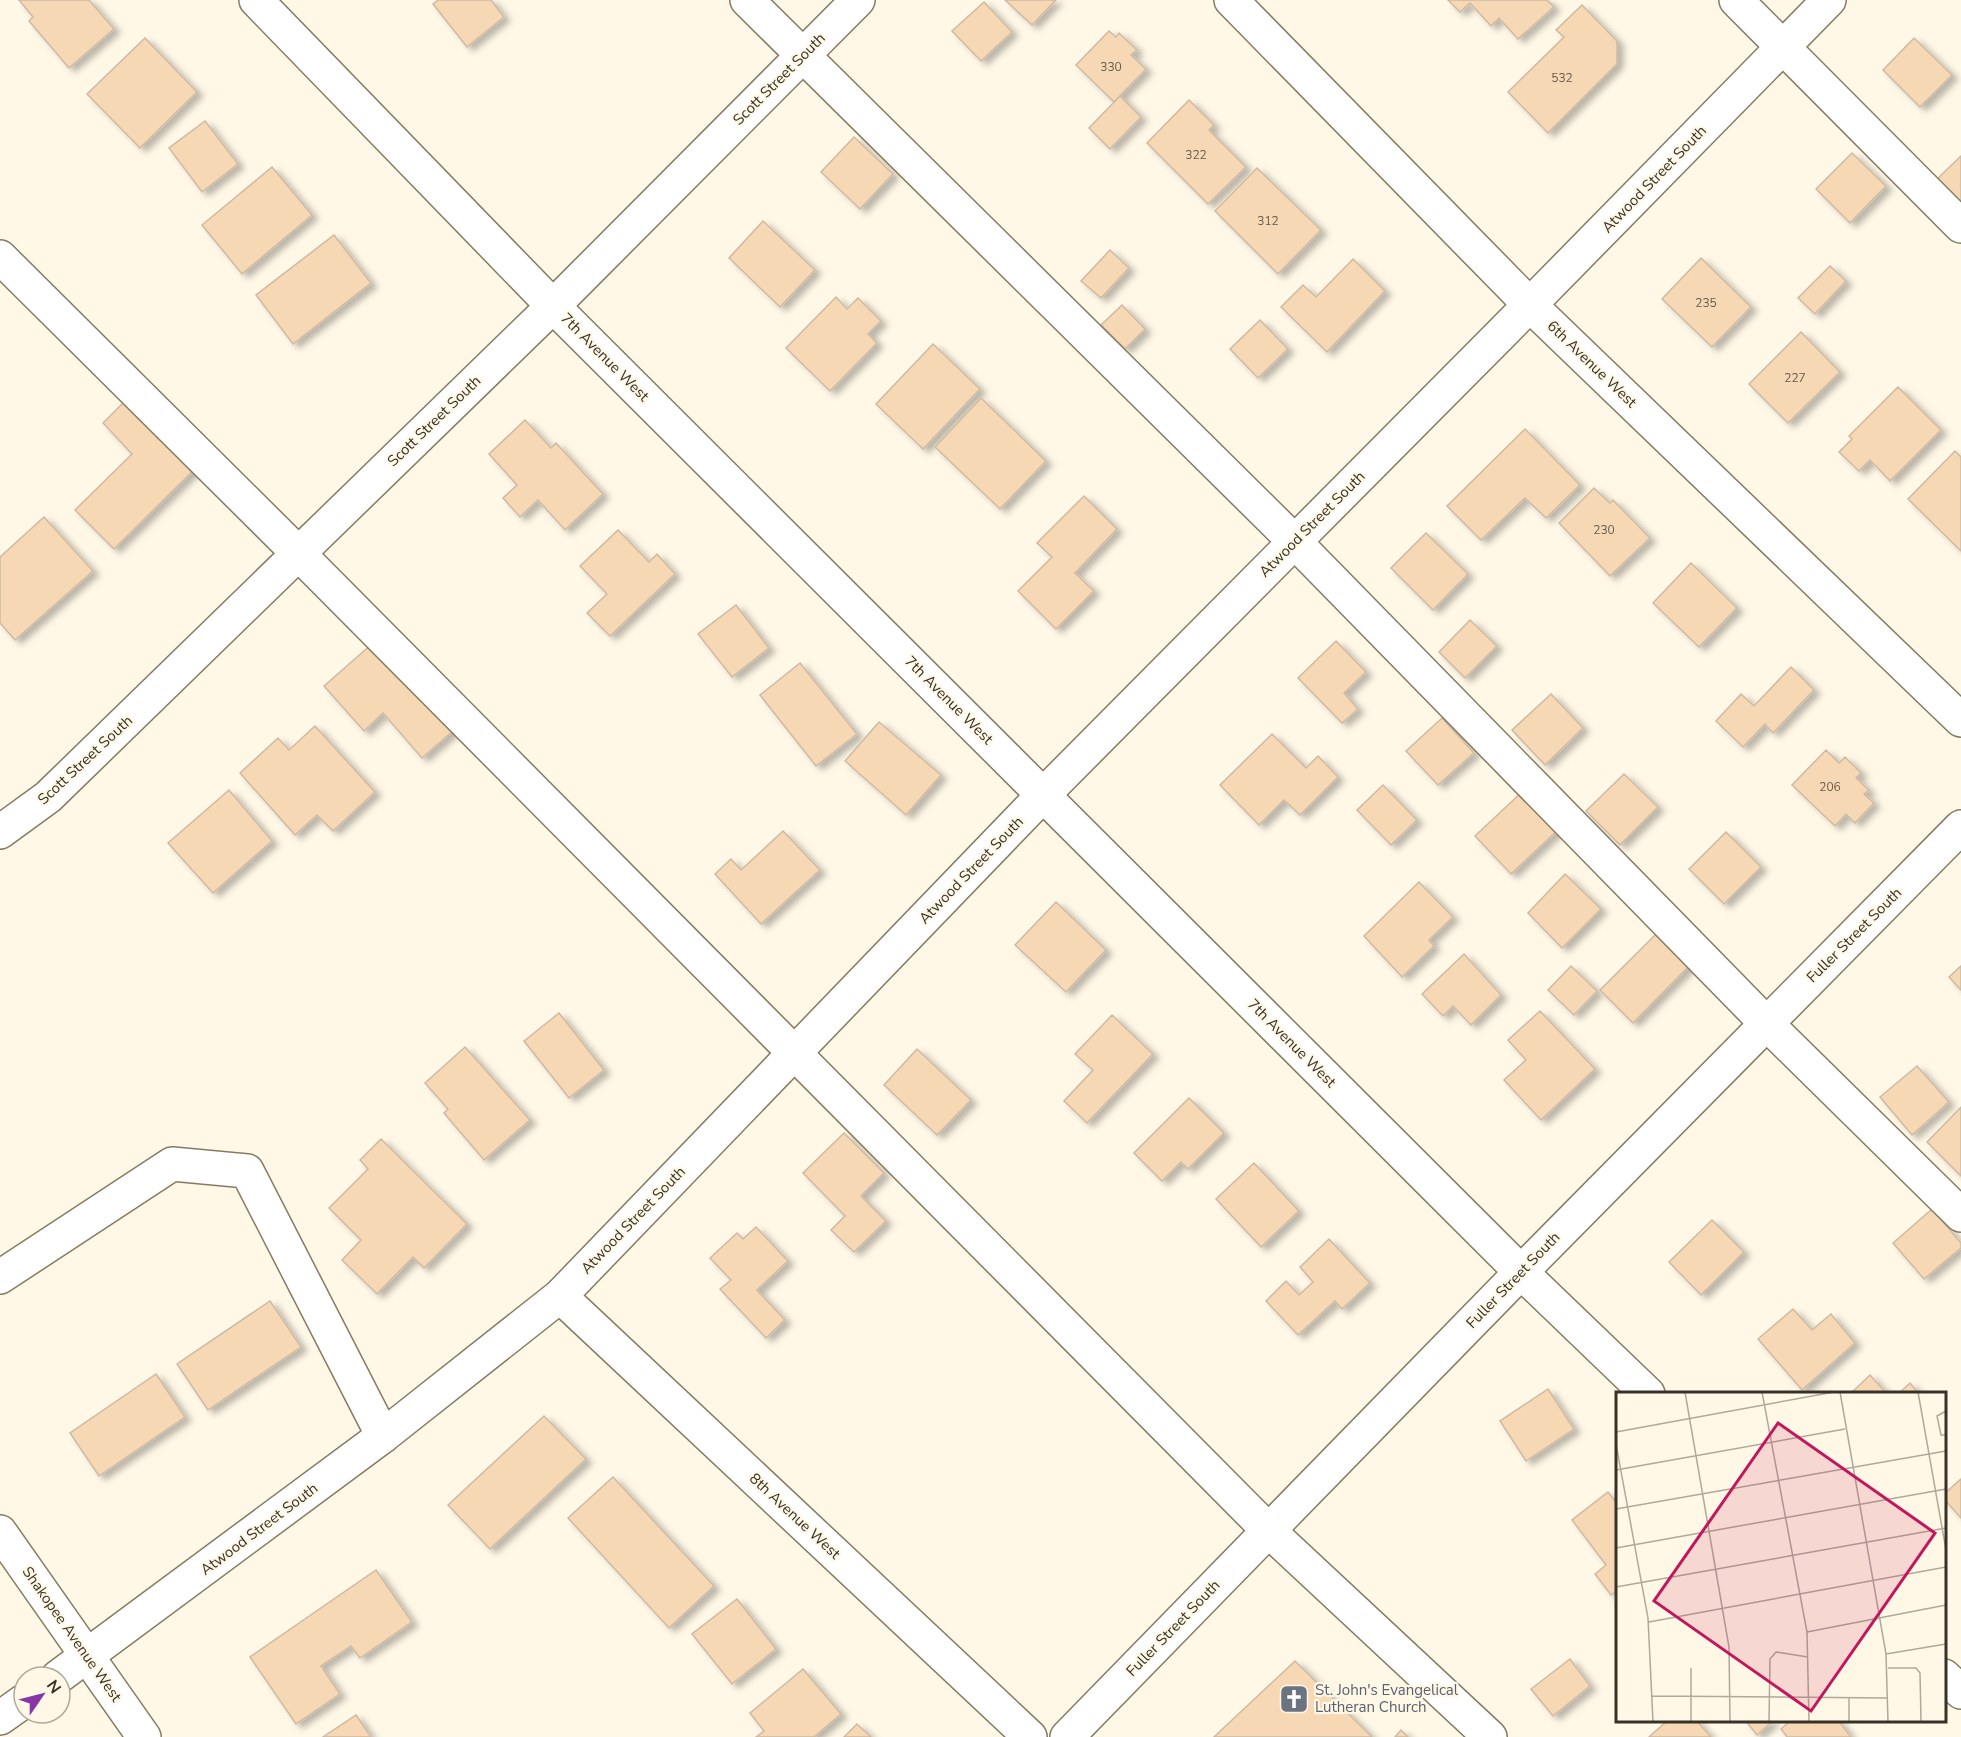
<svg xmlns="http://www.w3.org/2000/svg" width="1961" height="1737" viewBox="0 0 1961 1737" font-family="'Nunito Sans',sans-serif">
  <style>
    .building { fill: #f7d8b5; stroke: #ceb9a2; stroke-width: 1.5; filter: url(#shadow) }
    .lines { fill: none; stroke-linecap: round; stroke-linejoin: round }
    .minor-casing { stroke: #867b62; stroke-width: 36 }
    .minor { stroke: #fff; stroke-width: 33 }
    .labels { text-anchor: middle; stroke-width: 4.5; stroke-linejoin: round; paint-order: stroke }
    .number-label { font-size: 12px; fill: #665c4a }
    .street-label { font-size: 15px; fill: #363227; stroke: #fff8e7 }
    .worship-label { font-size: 15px; fill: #5b616d; stroke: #fff8e7; text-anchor: start }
    .inset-road { fill: none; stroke: #afa99a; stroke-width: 1.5 }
    .view { fill: #c2185b; fill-opacity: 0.15; stroke: #c2185b; stroke-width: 3 }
    .inset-edge { fill: none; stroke: #363227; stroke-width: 3 }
  </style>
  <defs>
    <filter id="shadow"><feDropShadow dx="6" dy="4" stdDeviation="3" flood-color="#0004"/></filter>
  </defs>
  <rect width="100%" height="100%" fill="#fff8e7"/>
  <!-- building -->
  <g class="building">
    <polygon points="19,0 89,0 114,29 69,68 29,21 33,17"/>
    <polygon points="438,0 491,0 504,17 467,47 433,4"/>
    <polygon points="1005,0 1056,0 1032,25"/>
    <polygon points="1448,0 1547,0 1554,7 1518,39 1499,18 1491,26 1470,3 1460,12"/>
    <polygon points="984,2 1012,32 981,61 952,31"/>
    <polygon points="1582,5 1617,41 1617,64 1548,133 1508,92 1564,37 1556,30"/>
    <polygon points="1109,31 1116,37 1119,33 1137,50 1131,55 1146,69 1114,102 1076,65"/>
    <polygon points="145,38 197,92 140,148 87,94"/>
    <polygon points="1914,38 1952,75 1920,107 1883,70"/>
    <polygon points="1120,96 1141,117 1110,149 1089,128"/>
    <polygon points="1189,100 1214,125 1209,130 1246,167 1208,204 1147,143"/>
    <polygon points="205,121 238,164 202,192 169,148"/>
    <polygon points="854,137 893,174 860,209 821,172"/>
    <polygon points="1852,153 1886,186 1850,223 1816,189"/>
    <polygon points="1961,156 1961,206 1936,180"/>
    <polygon points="272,167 312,215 242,274 202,225"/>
    <polygon points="1257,168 1321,230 1278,274 1215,211"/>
    <polygon points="763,221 815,270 780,307 729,258"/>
    <polygon points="334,235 371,283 293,344 256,295"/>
    <polygon points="1110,250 1129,268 1101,298 1081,281"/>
    <polygon points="1701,258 1751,307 1712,347 1662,299"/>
    <polygon points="1353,259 1385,291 1327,352 1281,307 1303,285 1316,297"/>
    <polygon points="1830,266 1846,281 1815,314 1798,298"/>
    <polygon points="836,297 847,309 858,298 881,321 868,334 877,343 830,391 786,348"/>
    <polygon points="1122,305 1145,329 1125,349 1101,325"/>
    <polygon points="1260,320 1288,349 1258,378 1230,349"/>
    <polygon points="1801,332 1840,372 1788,423 1749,384"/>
    <polygon points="933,344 980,389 923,449 876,404"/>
    <polygon points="1898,387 1941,430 1890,481 1870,460 1859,471 1839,452 1852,439 1849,436"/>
    <polygon points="134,392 203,461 114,549 75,510 132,454 103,423"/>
    <polygon points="981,398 1046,461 1000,509 935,447"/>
    <polygon points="525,420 551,448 556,443 603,494 565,530 538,500 520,517 503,498 517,485 489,454"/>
    <polygon points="1525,429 1580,485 1546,518 1525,498 1481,540 1447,506"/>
    <polygon points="1955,451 1961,457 1961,551 1908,499"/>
    <polygon points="1594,488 1610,503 1613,500 1650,538 1610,576 1559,523"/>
    <polygon points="1084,496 1117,529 1075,573 1094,591 1056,629 1018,591 1052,557 1037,543"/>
    <polygon points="44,517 93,571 15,640 0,623 0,557"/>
    <polygon points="618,530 649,562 657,554 675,574 610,636 587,613 607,594 580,566"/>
    <polygon points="1426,533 1468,574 1433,610 1391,568"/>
    <polygon points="1691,563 1737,608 1699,647 1653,603"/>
    <polygon points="736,605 769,648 732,677 698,634"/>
    <polygon points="1470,620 1497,646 1465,678 1439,652"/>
    <polygon points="1336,641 1366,672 1344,693 1358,709 1342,723 1298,678"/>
    <polygon points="373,643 455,729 422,758 383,713 364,731 324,686"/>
    <polygon points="800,663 857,734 816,766 760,695"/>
    <polygon points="1791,667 1814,690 1773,733 1765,724 1743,747 1716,721 1741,694 1754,706"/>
    <polygon points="1551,694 1583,728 1545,765 1512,730"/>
    <polygon points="1442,718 1474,753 1438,785 1406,751"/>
    <polygon points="879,722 941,775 906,815 845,761"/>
    <polygon points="315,726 375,792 333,831 317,815 295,835 240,773 278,738 289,750"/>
    <polygon points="1272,734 1306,768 1318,756 1338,777 1300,815 1284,800 1259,825 1220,785"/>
    <polygon points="1826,750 1839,763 1845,757 1861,773 1856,778 1869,790 1864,794 1874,803 1855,823 1846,814 1835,826 1792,785"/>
    <polygon points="1624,774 1658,807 1620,845 1586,811"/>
    <polygon points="1383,785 1417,820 1391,845 1357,810"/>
    <polygon points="1525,789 1560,828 1511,874 1475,836"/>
    <polygon points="229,790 272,841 213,893 168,843"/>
    <polygon points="783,831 820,870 761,924 715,874 731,859 741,870"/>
    <polygon points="1726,832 1761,867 1724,904 1689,869"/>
    <polygon points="1565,874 1601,909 1562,948 1528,913"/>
    <polygon points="1419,882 1453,917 1429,940 1434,946 1402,977 1364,936"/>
    <polygon points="1056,902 1106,950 1066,992 1015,945"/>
    <polygon points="1662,928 1694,961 1633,1023 1600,990"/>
    <polygon points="1464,954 1501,995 1471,1025 1453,1006 1443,1016 1422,994"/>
    <polygon points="1571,966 1597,991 1574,1015 1548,990"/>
    <polygon points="1961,966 1961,990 1949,977"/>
    <polygon points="1540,1011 1595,1069 1541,1120 1504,1080 1526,1060 1508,1040"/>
    <polygon points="559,1013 604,1070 569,1098 524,1041"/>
    <polygon points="1112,1015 1153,1054 1087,1123 1064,1101 1093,1070 1075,1054"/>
    <polygon points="465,1047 530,1120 484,1160 444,1113 448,1109 425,1083"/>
    <polygon points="917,1049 971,1100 937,1135 884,1085"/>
    <polygon points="1917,1066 1949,1102 1912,1135 1880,1097"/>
    <polygon points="1189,1098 1224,1133 1188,1169 1181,1162 1162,1181 1134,1153"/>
    <polygon points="1961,1107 1961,1176 1927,1142"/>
    <polygon points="844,1133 884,1173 861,1196 886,1221 854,1252 831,1230 845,1216 803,1173"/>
    <polygon points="381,1139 467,1224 424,1268 413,1257 377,1294 342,1260 361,1240 329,1208 368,1169 360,1160"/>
    <polygon points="1254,1163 1299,1211 1261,1247 1216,1199"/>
    <polygon points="1932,1209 1961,1243 1961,1248 1924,1279 1893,1243"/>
    <polygon points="1712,1220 1744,1252 1701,1295 1669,1262"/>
    <polygon points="756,1227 788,1261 757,1290 785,1320 766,1338 720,1289 731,1280 710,1258 737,1233 743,1239"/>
    <polygon points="1329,1239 1370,1283 1342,1309 1335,1301 1298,1335 1266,1301 1286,1281 1299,1295 1313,1282 1300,1267"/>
    <polygon points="270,1301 301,1347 208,1410 177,1364"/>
    <polygon points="1793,1309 1812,1330 1831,1314 1855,1343 1802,1390 1758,1339"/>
    <polygon points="156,1374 185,1417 99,1476 70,1433"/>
    <polygon points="1870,1375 1887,1394 1850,1394"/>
    <polygon points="1910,1383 1919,1394 1898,1394"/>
    <polygon points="1548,1389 1574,1429 1526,1461 1500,1421"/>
    <polygon points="544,1416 586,1459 490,1549 448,1505"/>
    <polygon points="613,1477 714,1586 669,1628 568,1518"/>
    <polygon points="1961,1479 1961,1518 1944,1499 1944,1494"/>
    <polygon points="1608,1492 1618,1505 1618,1590 1611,1595 1595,1574 1606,1565 1572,1520"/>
    <polygon points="376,1570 412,1622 360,1658 351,1646 321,1666 340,1694 296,1724 250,1657"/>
    <polygon points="737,1599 776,1649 732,1684 692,1634"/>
    <polygon points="1570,1659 1590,1686 1553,1716 1531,1689"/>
    <polygon points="1295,1661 1372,1737 1214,1737"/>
    <polygon points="803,1669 841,1714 814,1737 756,1737 764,1731 750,1713"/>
    <polygon points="356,1715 371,1737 323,1737"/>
    <polygon points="1668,1720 1696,1720 1711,1737 1649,1737"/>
    <polygon points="1745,1720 1774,1720 1757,1735"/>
    <polygon points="1791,1720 1838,1720 1851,1737 1787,1737 1781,1729"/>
    <polygon points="857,1724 871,1737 844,1737"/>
    <polygon points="1401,1730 1408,1737 1395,1737"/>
  </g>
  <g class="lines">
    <!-- minor casing -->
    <g class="minor-casing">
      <g id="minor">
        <polyline points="256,0 553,306 1521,1272 1648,1394"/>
        <polyline points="747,0 1294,541 1767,1024 1961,1215"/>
        <polyline points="1231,0 1530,305 1961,720"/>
        <polyline points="1736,0 1961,226"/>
        <polyline points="0,257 298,553 1269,1531 1490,1737"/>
        <polyline points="0,832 48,797 553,306 858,0"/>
        <polyline points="0,1277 172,1164 247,1171 383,1436"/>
        <polyline points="560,1296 1030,1737"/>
        <polyline points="0,1532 144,1737"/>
        <polyline points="1944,1676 1961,1692"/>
        <polyline points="58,1677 383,1436 560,1296 1044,794 1504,331 1829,0"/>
        <polyline points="0,1718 24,1701"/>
        <polyline points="1067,1737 1521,1272 1961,827"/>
      </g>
    </g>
    <!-- minor -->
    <use href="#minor" class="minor"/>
  </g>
  <!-- icons -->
  <defs>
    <g id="church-square" transform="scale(1.5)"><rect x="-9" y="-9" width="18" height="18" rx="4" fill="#6b7280" stroke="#fff8e7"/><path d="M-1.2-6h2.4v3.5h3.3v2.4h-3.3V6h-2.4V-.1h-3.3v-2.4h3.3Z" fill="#fff"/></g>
  </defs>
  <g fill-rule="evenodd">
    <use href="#church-square" x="1294" y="1699"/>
  </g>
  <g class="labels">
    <!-- number labels -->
    <g class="number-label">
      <text x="1111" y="71">330</text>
      <text x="1562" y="82">532</text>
      <text x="1196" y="159">322</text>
      <text x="1268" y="225">312</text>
      <text x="1706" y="307">235</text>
      <text x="1795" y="382">227</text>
      <text x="1604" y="534">230</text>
      <text x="1830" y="791">206</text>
    </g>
    <!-- street labels -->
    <g class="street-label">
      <text transform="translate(779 79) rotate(-45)" y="5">Scott Street South</text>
      <text transform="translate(1654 179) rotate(-46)" y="5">Atwood Street South</text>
      <text transform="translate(605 357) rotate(45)" y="5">7th Avenue West</text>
      <text transform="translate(1592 364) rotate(44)" y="5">6th Avenue West</text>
      <text transform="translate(434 421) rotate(-44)" y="5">Scott Street South</text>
      <text transform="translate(1312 524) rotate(-45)" y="5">Atwood Street South</text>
      <text transform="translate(949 700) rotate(45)" y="5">7th Avenue West</text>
      <text transform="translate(85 760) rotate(-43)" y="5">Scott Street South</text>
      <text transform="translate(971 870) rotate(-46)" y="5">Atwood Street South</text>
      <text transform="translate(1854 935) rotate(-45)" y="5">Fuller Street South</text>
      <text transform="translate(1292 1043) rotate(45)" y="5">7th Avenue West</text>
      <text transform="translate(633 1220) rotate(-46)" y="5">Atwood Street South</text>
      <text transform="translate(1513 1280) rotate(-46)" y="5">Fuller Street South</text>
      <text transform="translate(795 1516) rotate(43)" y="5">8th Avenue West</text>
      <text transform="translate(259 1529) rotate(-37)" y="5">Atwood Street South</text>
      <text transform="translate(1173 1628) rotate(-46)" y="5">Fuller Street South</text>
      <text transform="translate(72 1634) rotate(55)" y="5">Shakopee Avenue West</text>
    </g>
    <!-- worship labels -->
    <g class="worship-label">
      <text x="1315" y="1695">St. John's Evangelical<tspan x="1315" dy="17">Lutheran Church</tspan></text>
    </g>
  </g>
  <!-- overview -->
  <g transform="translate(1616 1392)">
    <rect width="330" height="330" fill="#fff8e7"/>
    <path class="inset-road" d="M69,0L113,255L114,330M146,0L191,240L193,330M224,0L270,262L272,330M302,0L330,158M330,19L321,24L325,43H330M0,40L218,0M0,52L32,226L37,330M0,78L229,37M0,117L330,59M0,156L330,97M0,195L330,136M33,230L330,175M191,240L330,213M270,262L330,252M272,276H300L304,281L305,330M36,304L272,306M233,306V330M75,330V276M153,330L154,267L160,260L192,265"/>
    <path class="view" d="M162,31L319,141L195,319L38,209Z"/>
    <rect width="330" height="330" class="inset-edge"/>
  </g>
  <!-- north arrow -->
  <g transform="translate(42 1695) rotate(55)"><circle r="28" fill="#fff8e7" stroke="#afa99a" stroke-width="1.5"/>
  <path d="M0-4.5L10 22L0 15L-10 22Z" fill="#8636a5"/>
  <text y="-9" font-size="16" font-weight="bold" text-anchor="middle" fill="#363227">N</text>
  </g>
</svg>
